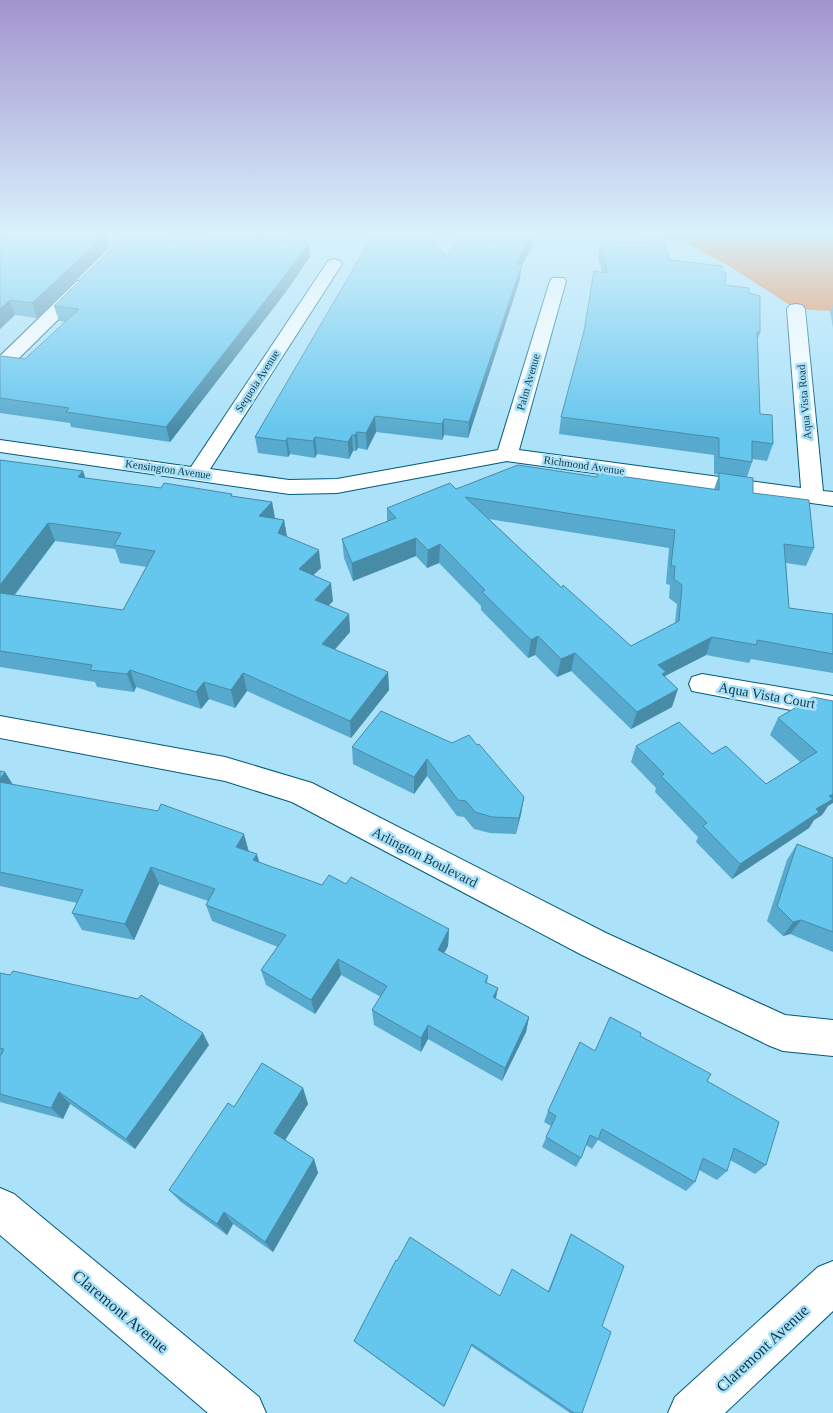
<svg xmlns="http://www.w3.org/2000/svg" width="833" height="1413" viewBox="0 0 833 1413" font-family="'Times New Roman',serif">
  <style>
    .forest { fill: #f17d39 }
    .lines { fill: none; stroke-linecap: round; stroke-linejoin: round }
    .minor-casing { stroke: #005b78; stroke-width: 2 }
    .major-casing { stroke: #005b78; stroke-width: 2 }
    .minor { fill: #fff; fill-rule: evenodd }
    .major { fill: #fff; fill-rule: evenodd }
    .wall { fill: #57aacd; fill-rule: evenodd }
    .shaded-wall { fill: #478ba7 }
    .building { fill: #65c6ee; stroke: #478ba7; fill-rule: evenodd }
    .labels { text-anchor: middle; stroke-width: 5; stroke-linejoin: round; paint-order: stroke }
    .far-street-label { font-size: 11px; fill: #0e3949; stroke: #abe1f9 }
    .street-label { font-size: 14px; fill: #0e3949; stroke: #abe1f9 }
    .near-street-label { font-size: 16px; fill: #0e3949; stroke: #abe1f9 }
  </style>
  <rect width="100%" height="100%" fill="#abe1f9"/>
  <!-- forest -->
  <polygon class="forest" points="618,235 833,235 833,311 796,309 729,266 683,241"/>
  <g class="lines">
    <!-- minor casing -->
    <g class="minor-casing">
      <g id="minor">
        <polygon points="334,259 340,261 342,264 210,469 289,480 337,479 498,450 550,281 552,278 564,278 566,281 519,450 801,488 787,309 790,305 796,304 802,305 805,309 823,491 833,492 833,506 507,461 337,493 289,494 0,452 0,440 191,467 328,261"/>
        <polygon points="83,280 89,281 91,285 89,289 7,370 0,372 0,356 77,281"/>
        <polygon points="702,674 833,696 833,718 692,691 689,684 692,677"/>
        <polygon points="0,1188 14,1194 259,1397 266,1413 208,1413 0,1235"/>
        <polygon points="833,1261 833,1311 725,1413 668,1413 675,1397 818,1267"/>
      </g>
    </g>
    <!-- major casing -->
    <g class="major-casing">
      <polygon id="major" points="0,716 225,757 312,783 606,933 785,1015 833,1020 833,1056 783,1051 770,1046 582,955 292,802 225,781 0,738"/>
    </g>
    <!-- minor -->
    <use href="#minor" class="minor"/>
    <!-- major -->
    <use href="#major" class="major"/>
  </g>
  <!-- wall -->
  <g class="wall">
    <polygon points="0,235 109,248 37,318 15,315 0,329"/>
    <polygon points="212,235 266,235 266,239 310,257 285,293 170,442 71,427 70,423 0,413 0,357 25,359 65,322 59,321 54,306 210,244"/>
    <path d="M600,242L722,272L725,285L749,293L760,333L758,339L760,414L773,444L767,461L752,459V462L747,477L753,493L814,548L806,566L786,563L789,608L833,614V673L751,659L749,663L706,655L665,676L672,707L631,729L571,671L557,677L535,655L528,658L481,610V606L439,563L427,568L416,556L353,581L344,558L342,539L387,521V508L456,489L597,477L714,489L719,475L714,474V455L559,434L561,417L602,272L598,257ZM489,519L669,548L666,584L670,585L669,598L677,604L675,623L631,646L562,588Z"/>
    <polygon points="532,247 521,267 520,279 468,438 444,435 442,440 376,432 367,450 358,448 356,451 353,451 349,459 317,454 315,458 290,454 288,457 258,453 255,437 447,257"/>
    <polygon points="833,304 833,328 830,312"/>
    <path d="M0,460L83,471L85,478L161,488L232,494V496L272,502L275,518L284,520L287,537L321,568L313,575L333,601L328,606L349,614L350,632L334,650L388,672L389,690L351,738L247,691L235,708L209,699L201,709L136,687L134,692L97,687L95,682L0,667ZM55,541L115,549L120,563L147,567L123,610L15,595Z"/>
    <polygon points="813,697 828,806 822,815 814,820 809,828 732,879 696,842 698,837 655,792 656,788 631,762 636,746 712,754 766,784 800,762 770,735 778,718"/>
    <polygon points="381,711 524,797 521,814 516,834 490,833 474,829 464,817 457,816 427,776 414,794 353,764 352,747"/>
    <polygon points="0,771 5,772 13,785 249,851 259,863 322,885 346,884 449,929 448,946 444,953 488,976 487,983 496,999 529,1017 526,1032 502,1081 428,1039 421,1052 374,1025 372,1010 381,997 341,975 315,1014 266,985 261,970 278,947 212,921 206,905 208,901 159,884 134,940 82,930 72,913 77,903 0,886"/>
    <polygon points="797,844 833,858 833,952 790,934 783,936 767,921 787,860"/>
    <polygon points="0,973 209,1045 135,1149 70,1104 63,1119 0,1102"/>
    <polygon points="640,1036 707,1081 766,1165 755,1174 730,1160 727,1171 717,1180 699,1170 695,1182 686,1191 598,1140 592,1149 586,1145 581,1158 576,1167 542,1147 551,1126 544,1122 548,1111 595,1051"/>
    <polygon points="303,1088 308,1104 285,1140 314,1159 318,1173 273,1252 233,1224 227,1235 181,1202 169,1190 234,1107"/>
    <polygon points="571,1234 602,1326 582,1413 570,1413 471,1346 444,1407 356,1343 354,1341 397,1261 500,1296 548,1291 569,1238"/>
  </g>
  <!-- shaded-wall -->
  <g class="shaded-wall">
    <polygon points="105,235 106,235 109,248 37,318 32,303"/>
    <polygon points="263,235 266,235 264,253 262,238"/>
    <polygon points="532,235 533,235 532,247 521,267 520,279 468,438 469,422 516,264"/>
    <polygon points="309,243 310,257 285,293 170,442 166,427"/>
    <polygon points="10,300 15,315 0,329 0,309"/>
    <polygon points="375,416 376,432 367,450 366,433"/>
    <polygon points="444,419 444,435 442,440 442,424"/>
    <polygon points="357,432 358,448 356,451 355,435"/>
    <polygon points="352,435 353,451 349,459 348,442"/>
    <polygon points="315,437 317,454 315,458 313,441"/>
    <polygon points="287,438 290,454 288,457 286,441"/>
    <polygon points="83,471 89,489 78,477"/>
    <polygon points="272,502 275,520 259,516"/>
    <polygon points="284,520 287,537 278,533"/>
    <polygon points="48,523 55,541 3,609 0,602 0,585"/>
    <polygon points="416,538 416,556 353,581 352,563"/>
    <polygon points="440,544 439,563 427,568 428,550"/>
    <polygon points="319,550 321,568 301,587 299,569"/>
    <polygon points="331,583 333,601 317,617 315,600"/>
    <polygon points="349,614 350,632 324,662 322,644"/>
    <polygon points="538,636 535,655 528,658 531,640"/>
    <polygon points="712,637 706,655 665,676 661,690 658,665"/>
    <polygon points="575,653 571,671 557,677 561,659"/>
    <polygon points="130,670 136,687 134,692 127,674"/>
    <polygon points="388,672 389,690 351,738 350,721"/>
    <polygon points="243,673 247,691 235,708 231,690"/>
    <polygon points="204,682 209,699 201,709 196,692"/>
    <polygon points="678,689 672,707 631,729 637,712"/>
    <polygon points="427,759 427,776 414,794 414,777"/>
    <polygon points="5,772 16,790 0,785 0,779"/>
    <polygon points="833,794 833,803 828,806 822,815 814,820 809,828 732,879 740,864 816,809 829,796"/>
    <polygon points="524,797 521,814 516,834 519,818"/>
    <polygon points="244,834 249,852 236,847"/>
    <polygon points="257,854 262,872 253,860"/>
    <polygon points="151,867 159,884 134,940 125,924"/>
    <polygon points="801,920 790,934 783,936 793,922"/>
    <polygon points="449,929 448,946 437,966 438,950"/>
    <polygon points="338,959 341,975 315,1014 311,1000"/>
    <polygon points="498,988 495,1003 493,997"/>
    <polygon points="529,1017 526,1032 502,1081 505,1068"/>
    <polygon points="428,1025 428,1039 421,1052 421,1038"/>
    <polygon points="203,1033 209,1045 135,1149 126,1139"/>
    <polygon points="303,1088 308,1104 280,1148 274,1133"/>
    <polygon points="59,1092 70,1104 63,1119 51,1108"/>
    <polygon points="314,1159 318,1173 273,1252 265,1242"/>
    <polygon points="224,1212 233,1224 227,1235 217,1224"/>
  </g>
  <!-- building -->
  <g class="building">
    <polygon points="0,235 105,235 32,303 10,300 0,309"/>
    <polygon points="212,235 263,235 262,238 309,243 283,278 166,427 66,412 69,408 0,398 0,357 2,356 25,359 79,309 54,306 125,236 210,244"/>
    <polygon points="373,235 427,235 447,257 460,237 497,241 502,235 532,235 516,264 522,264 469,422 444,419 442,424 375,416 366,433 357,432 355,435 352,435 348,442 315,437 313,441 287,438 286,441 255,437"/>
    <polygon points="600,242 664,243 670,260 722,266 722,272 726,272 725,285 749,288 749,293 760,296 760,333 757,332 760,414 772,415 773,444 752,441 752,462 719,457 719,438 561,417 584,331 594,271 608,273"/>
    <polygon points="0,460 83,471 78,477 161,488 164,483 232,494 231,496 272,502 259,516 284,520 278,533 319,550 299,569 331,583 315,600 349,614 322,644 388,672 350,721 243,673 231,690 204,682 196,692 130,670 127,674 90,670 92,665 0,651 0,593 123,610 155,551 114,545 121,533 48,523 0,585"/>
    <path d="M518,465L597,477L598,473L719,490V473L753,478V493L809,500L814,548L784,544L789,608L833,614V654L757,640V645L712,637L658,665L666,672L662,674L678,689L637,712L575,653L561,659L538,636L531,640L482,592L485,590L440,544L428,550L416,538L352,563L342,539L396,518L387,508L450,483L456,489ZM465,497L675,530L671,566H675L674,579L682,585L679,621L631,646L563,585L562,588Z"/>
    <polygon points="813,697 833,701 833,794 829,796 833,799 816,809 819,812 740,864 703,826 707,823 661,776 664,774 636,746 679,722 712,754 726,746 766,784 817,752 778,718"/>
    <polygon points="381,711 452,743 469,735 477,745 479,744 524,797 519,818 492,817 475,812 466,801 458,800 427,759 414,777 352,747"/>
    <polygon points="0,771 5,772 0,779"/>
    <polygon points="0,782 158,811 161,804 244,834 236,847 257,854 253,860 322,885 329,875 346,884 351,877 449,929 438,950 488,976 485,982 498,988 493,997 529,1017 505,1068 428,1025 421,1038 372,1010 387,986 338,959 311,1000 261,970 286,935 206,905 215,889 151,867 125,924 72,913 83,890 0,872"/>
    <polygon points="797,844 833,858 833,932 801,920 793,922 777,906"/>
    <polygon points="13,971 138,999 141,995 203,1033 126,1139 59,1092 51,1108 0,1094 0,1057 4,1049 0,1048 0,973 10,975"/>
    <polygon points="610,1017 641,1033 640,1036 711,1074 707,1081 779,1122 766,1165 734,1148 727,1171 703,1158 695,1182 602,1129 598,1139 590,1135 581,1158 546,1137 556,1116 548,1111 580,1042 595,1051"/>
    <polygon points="262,1063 303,1088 274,1133 314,1159 265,1242 224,1212 217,1224 169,1190 228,1103 234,1107"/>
    <polygon points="571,1234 624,1266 602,1326 611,1332 582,1413 574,1413 472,1344 444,1406 354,1341 396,1260 397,1261 410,1237 500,1296 512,1269 549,1292"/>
  </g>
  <!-- sky -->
  <linearGradient id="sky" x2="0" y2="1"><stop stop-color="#a294ce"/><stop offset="0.54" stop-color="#d9f2fc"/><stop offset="1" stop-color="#d9f2fc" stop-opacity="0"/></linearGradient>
  <rect width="833" height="432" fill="url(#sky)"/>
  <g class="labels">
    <!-- far-street labels -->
    <g class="far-street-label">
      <text transform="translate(257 381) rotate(-57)" y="4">Sequoia Avenue</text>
      <text transform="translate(528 382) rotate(-74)" y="4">Palm Avenue</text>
      <text transform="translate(804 402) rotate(-95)" y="4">Aqua Vista Road</text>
      <text transform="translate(584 465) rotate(8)" y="4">Richmond Avenue</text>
      <text transform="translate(168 469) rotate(8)" y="4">Kensington Avenue</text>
    </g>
    <!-- street labels -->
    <g class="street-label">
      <text transform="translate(767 695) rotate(10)" y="5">Aqua Vista Court</text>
      <text transform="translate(425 857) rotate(27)" y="5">Arlington Boulevard</text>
    </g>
    <!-- near-street labels -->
    <g class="near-street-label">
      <text transform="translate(121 1311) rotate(40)" y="6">Claremont Avenue</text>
      <text transform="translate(762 1348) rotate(-43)" y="6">Claremont Avenue</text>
    </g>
  </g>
</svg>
